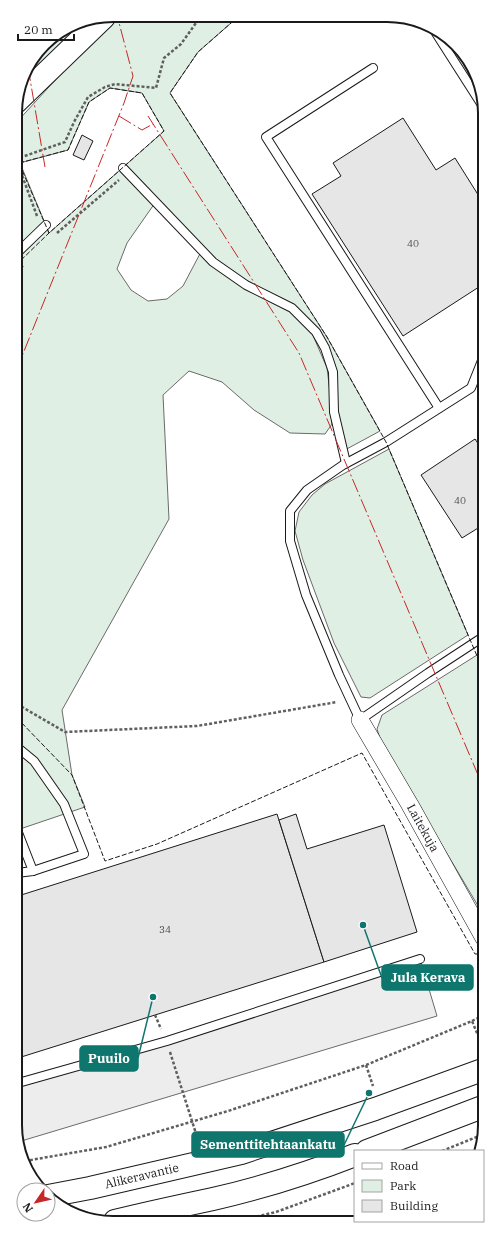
<svg xmlns="http://www.w3.org/2000/svg" width="500" height="1238" viewBox="0 0 500 1238" font-family="'IBM Plex Serif',serif">
  <style>
    .green { fill: #e0efe3; stroke: #6a6a6a; fill-rule: evenodd }
    .parking { fill: #ededed; stroke: #6a6a6a }
    .building { fill: #e6e6e6; stroke: #1a1a1a }
    .lines { fill: none; stroke-linecap: round; stroke-linejoin: round }
    .lane-casing { stroke: #1a1a1a; stroke-width: 10 }
    .street-casing { stroke: #1a1a1a; stroke-width: 18 }
    .secondary-casing { stroke: #1a1a1a; stroke-width: 24 }
    .highway-casing { stroke: #1a1a1a; stroke-width: 24 }
    .path { stroke: #5f5f5f; stroke-width: 2.5; stroke-dasharray: 3 2; stroke-linecap: butt }
    .lane { stroke: #fff; stroke-width: 8 }
    .street { stroke: #fff; stroke-width: 17 }
    .secondary { stroke: #fff; stroke-width: 22 }
    .highway { stroke: #fff; stroke-width: 22 }
    .fence { stroke: #1a1a1a; stroke-width: 1; stroke-dasharray: 5 2; stroke-linecap: butt }
    .power { stroke: #c62828; stroke-width: 1; stroke-dasharray: 14 3 2 3; stroke-linecap: butt }
    .labels { text-anchor: middle; stroke-width: 3; stroke-linejoin: round; paint-order: stroke }
    .number-label { font-size: 10px; fill: #4d4d4d }
    .street-label { font-size: 12px; fill: #1a1a1a; stroke: #fff }
    .rim { fill: none; stroke: #1a1a1a; stroke-width: 2 }
    .leader { fill: none; stroke: #0f766e; stroke-width: 1.5 }
    .callout-dot { fill: #0f766e; stroke: #fff; stroke-width: 1.5 }
    .callout { fill: #0f766e; stroke: #0f766e; stroke-width: 1.5 }
    .callout-label { font-size: 13px; text-anchor: middle; font-weight: bold; fill: #fff }
  </style>
  <rect width="100%" height="100%" fill="#fff"/>
  <!-- green -->
  <g class="green">
    <path d="M120,15L239,16L198,52L170,93L327,337L380,431L343,451L333,373L325,348L312,333L327,368L330,392L332,424L325,434L290,433L254,410L222,382L189,371L163,395L169,519L62,710L72,775L85,807L17,830L15,124L81,52ZM110,88L142,93L164,131L49,233L20,163L68,150L89,102ZM157,200L203,248L183,286L167,299L148,301L131,290L117,269L127,243Z"/>
    <polygon points="90,20 21,86 25,70 48,40 76,22"/>
    <polygon points="389,449 468,635 370,698 361,697 334,643 303,560 295,531 299,512 312,495 325,484"/>
    <polygon points="477,655 483,670 484,916 382,744 377,729 382,715"/>
  </g>
  <!-- parking -->
  <polygon class="parking" points="420,959 437,1016 18,1142 18,1085"/>
  <!-- building -->
  <g class="building">
    <polygon points="403,118 436,170 455,158 482,201 482,285 403,336 312,194 341,176 333,163"/>
    <polygon points="82,135 93,141 84,160 73,155"/>
    <polygon points="483,435 483,448 477,439"/>
    <polygon points="475,439 483,451 483,525 462,538 421,475"/>
    <polygon points="277,814 324,962 18,1058 18,896"/>
    <polygon points="296,814 307,849 384,825 417,932 324,962 279,820"/>
  </g>
  <g class="lines">
    <!-- lane casing -->
    <g class="lane-casing">
      <g id="lane">
        <polyline points="436,33 482,105"/>
        <polyline points="373,68 266,137 439,408"/>
        <polyline points="123,168 213,262 246,285 292,308 316,332 325,348 333,372 334,412 346,463"/>
        <polyline points="16,254 46,225"/>
        <polyline points="483,358 471,388 386,442 343,465 307,490 290,511 290,541 306,595 339,675 360,720 428,673 483,637"/>
        <polyline points="17,747 34,761 64,804 84,854 33,871 17,873"/>
        <polyline points="17,830 33,871"/>
        <polyline points="18,1083 167,1041 420,959"/>
      </g>
    </g>
    <!-- street casing -->
    <g class="street-casing">
      <g id="street">
        <path id="s1" d="M360,720L410,805L484,938"/>
      </g>
    </g>
    <!-- secondary casing -->
    <g class="secondary-casing">
      <g id="secondary">
        <polyline points="367,1151 485,1106"/>
        <path id="s2" d="M48,1196L90,1188L241,1153L375,1109L485,1069"/>
        <path d="M115,1221C147,1213 180,1206 213,1199C261,1188 309,1173 355,1155"/>
      </g>
    </g>
    <!-- highway casing -->
    <g class="highway-casing">
      <polyline id="highway" points="16,102 104,17"/>
    </g>
    <!-- path -->
    <g class="path">
      <polyline points="37,216 16,159 65,142 74,122 88,97 105,87 115,84 156,88 164,58 181,44 201,16"/>
      <polyline points="57,233 119,180"/>
      <polyline points="16,274 23,266"/>
      <polyline points="17,704 65,732 197,726 337,702"/>
      <polyline points="155,1015 161,1029"/>
      <polyline points="472,1021 484,1015"/>
      <polyline points="170,1052 199,1143"/>
      <polyline points="366,1065 373,1086"/>
      <polyline points="442,1151 484,1134"/>
      <polyline points="25,1161 106,1147 228,1111 366,1065 472,1021 484,1050"/>
      <polyline points="242,1220 276,1212 355,1183"/>
    </g>
    <!-- lane -->
    <use href="#lane" class="lane"/>
    <!-- street -->
    <use href="#street" class="street"/>
    <!-- secondary -->
    <use href="#secondary" class="secondary"/>
    <!-- highway -->
    <use href="#highway" class="highway"/>
    <!-- fence -->
    <g class="fence">
      <polyline points="239,16 198,52 170,93 327,337 386,442 483,670"/>
      <polyline points="16,265 49,233 164,131 142,93 110,88 89,102 68,150 19,163 49,233"/>
      <polyline points="17,718 72,775 105,861 157,844 362,753 475,954 481,954"/>
    </g>
    <!-- power -->
    <g class="power">
      <polyline points="28,67 45,167"/>
      <polyline points="119,116 142,130 153,124"/>
      <polyline points="148,116 299,353 484,789"/>
      <polyline points="16,371 124,103 133,76 117,15"/>
    </g>
  </g>
  <g class="labels">
    <!-- number labels -->
    <g class="number-label">
      <text x="413" y="247">40</text>
      <text x="460" y="504">40</text>
      <text x="165" y="933">34</text>
    </g>
    <!-- street labels -->
    <g class="street-label">
      <text dy="4" stroke="none"><textPath href="#s1" startOffset="125">Laitekuja</textPath></text>
      <text dy="4" stroke="none"><textPath href="#s2" startOffset="96">Alikeravantie</textPath></text>
    </g>
  </g>
  <!-- crop -->
  <path d="M0 0H500V1238H0ZM113 22H387A91 91 0 0 1 478 113V1125A91 91 0 0 1 387 1216H113A91 91 0 0 1 22 1125V113A91 91 0 0 1 113 22Z" fill="#fff" fill-rule="evenodd"/>
  <path class="rim" d="M113 22H387A91 91 0 0 1 478 113V1125A91 91 0 0 1 387 1216H113A91 91 0 0 1 22 1125V113A91 91 0 0 1 113 22Z"/>
  <!-- callouts -->
  <path class="leader" d="M363 925L382 978M153 997L138 1058M369 1093L344 1145"/>
  <g class="callout-dot">
    <circle cx="363" cy="925" r="4"/>
    <circle cx="153" cy="997" r="4"/>
    <circle cx="369" cy="1093" r="4"/>
  </g>
  <g class="callout">
    <rect x="382" y="965" width="91" height="25" rx="4"/>
    <rect x="80" y="1046" width="58" height="25" rx="4"/>
    <rect x="192" y="1132" width="152" height="25" rx="4"/>
  </g>
  <g class="callout-label">
    <text x="428" y="982">Jula Kerava</text>
    <text x="109" y="1063">Puuilo</text>
    <text x="268" y="1149">Sementtitehtaankatu</text>
  </g>
  <!-- legend -->
  <rect x="354" y="1150" width="130" height="72" fill="#ffffff" stroke="#a3a3a3"/>
  <rect x="362" y="1163" width="20" height="6" fill="#ffffff" stroke="#a3a3a3"/>
  <text x="390" y="1170" font-size="12" fill="#1a1a1a">Road</text>
  <rect x="362" y="1180" width="20" height="12" fill="#e0efe3" stroke="#a3a3a3"/>
  <text x="390" y="1190" font-size="12" fill="#1a1a1a">Park</text>
  <rect x="362" y="1200" width="20" height="12" fill="#e6e6e6" stroke="#a3a3a3"/>
  <text x="390" y="1210" font-size="12" fill="#1a1a1a">Building</text>
  <!-- north arrow -->
  <g transform="translate(36 1202) rotate(236)"><circle r="19" fill="#ffffff" stroke="#a3a3a3"/>
  <path d="M0-3L7 15L0 10L-7 15Z" fill="#c62828"/>
  <text y="-6" font-size="11" font-weight="bold" text-anchor="middle" fill="#1a1a1a">N</text>
  </g>
  <!-- scale -->
  <path d="M18 34v6h56v-6" fill="none" stroke="#1a1a1a" stroke-width="2"/>
  <text x="24" y="34" font-size="12" fill="#1a1a1a" stroke="#ffffff" stroke-width="3" paint-order="stroke">20 m</text>
</svg>
